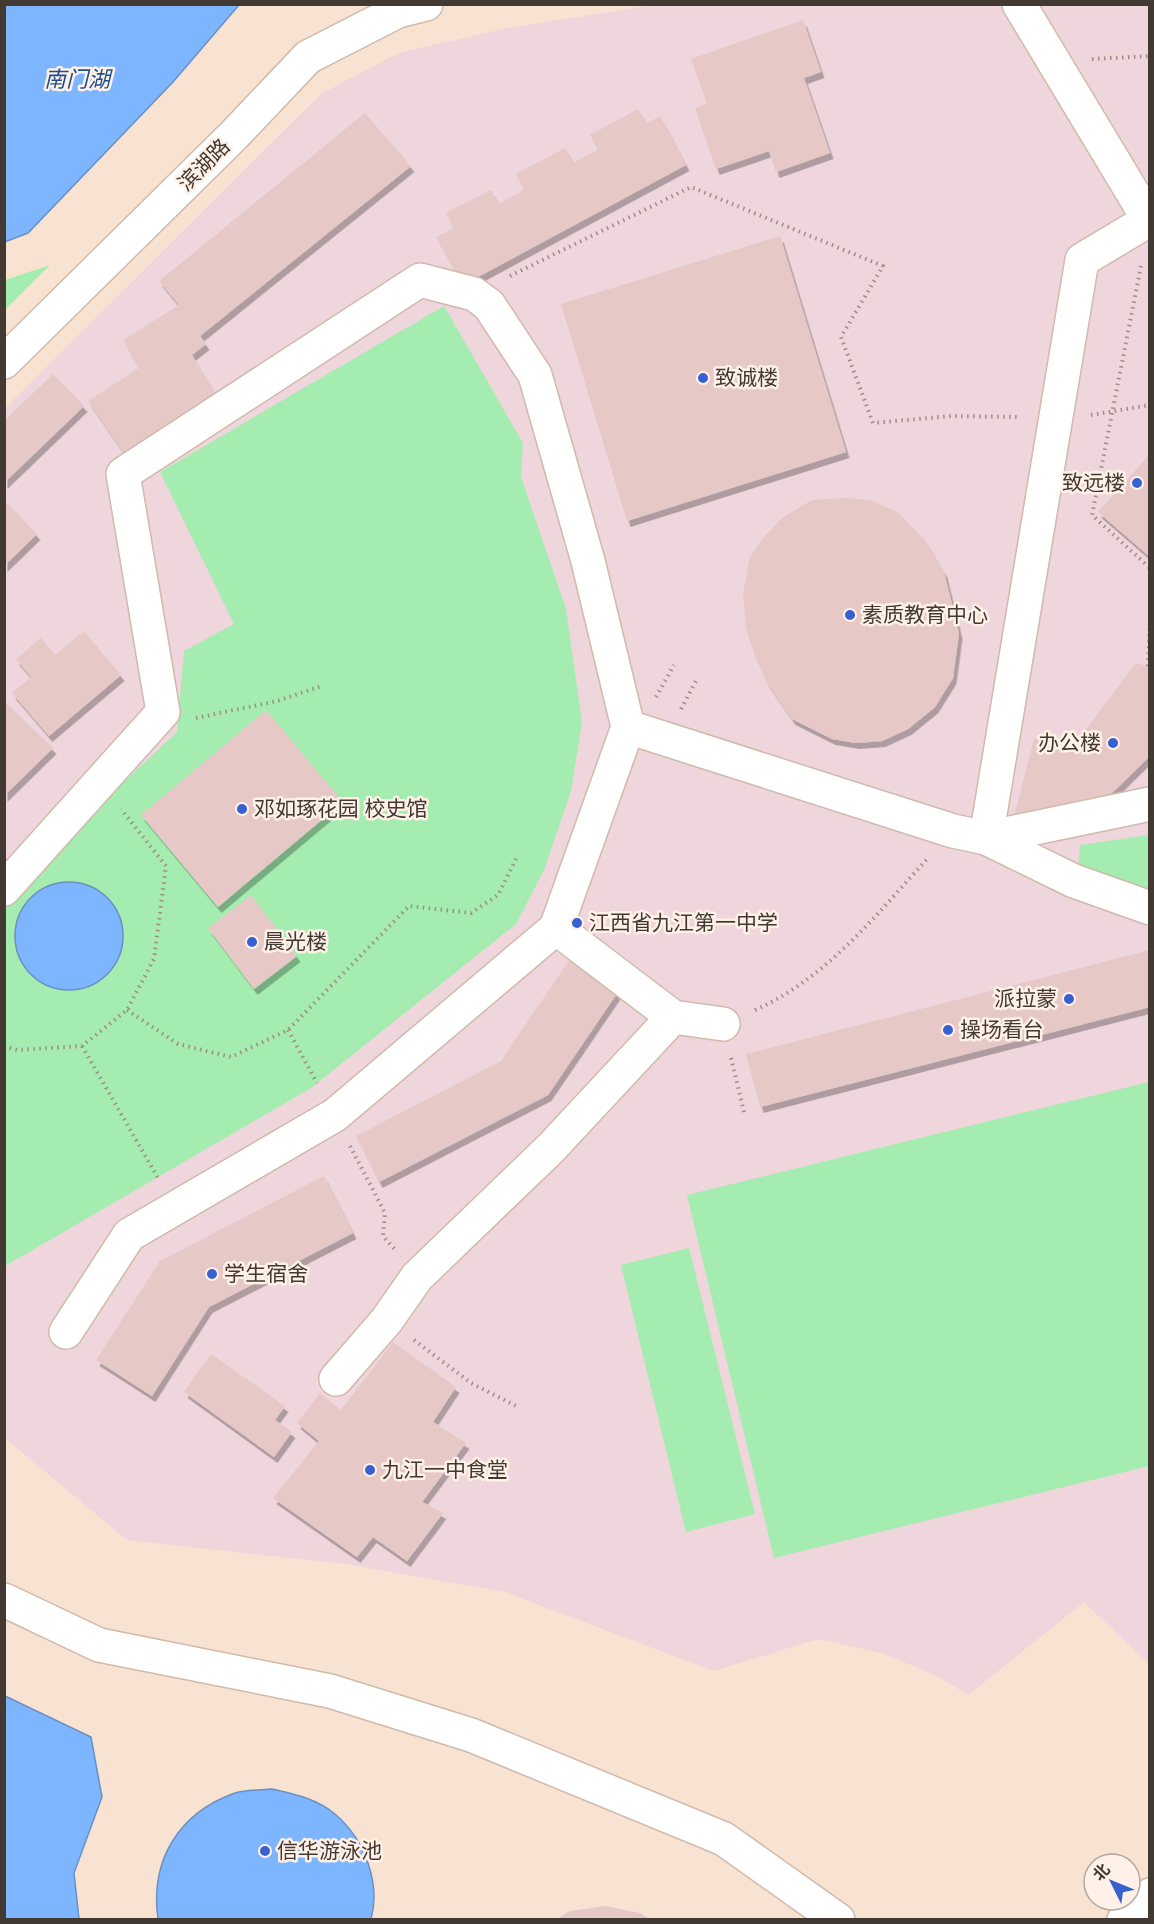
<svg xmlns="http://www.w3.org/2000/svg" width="1154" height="1924" viewBox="0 0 1154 1924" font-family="Lato,'Noto Sans SC',sans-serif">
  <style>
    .education { fill: #efd5dc }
    .green { fill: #a4ecb0 }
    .water { fill: #7db5fe; stroke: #6b90c1; stroke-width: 1.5 }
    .building { fill: #e6c9c7; filter: url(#shadow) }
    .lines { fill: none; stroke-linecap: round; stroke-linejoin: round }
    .street-casing { stroke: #d0baab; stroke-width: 36 }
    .secondary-casing { stroke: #d0baab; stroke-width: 36 }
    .path { stroke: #9e8f84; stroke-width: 4; stroke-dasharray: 1.5 4.5; stroke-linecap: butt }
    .street { stroke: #fff; stroke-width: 33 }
    .secondary { stroke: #fff; stroke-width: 33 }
    .poi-dot { fill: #3761d1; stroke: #fff1e7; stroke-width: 2 }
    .labels { text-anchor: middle; stroke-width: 5; stroke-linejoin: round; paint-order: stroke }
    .street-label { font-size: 21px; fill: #423933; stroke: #fff1e7 }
    .poi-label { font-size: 21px; fill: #423933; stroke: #fff1e7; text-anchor: start }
    .water-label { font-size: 22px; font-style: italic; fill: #1a4f90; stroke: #fff1e7 }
  </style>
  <defs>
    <filter id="shadow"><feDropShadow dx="3.5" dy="6" stdDeviation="0" flood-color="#0004"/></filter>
  </defs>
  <rect width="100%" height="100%" fill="#f8e2d2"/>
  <!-- education -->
  <polygon class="education" points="653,5 1149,5 1149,1664 1084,1602 968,1695 937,1676 882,1653 818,1639 714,1671 505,1592 346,1564 127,1540 5,1438 5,408 321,94 399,53 503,29"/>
  <!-- green -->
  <g class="green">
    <polygon points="50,265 5,310 5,280"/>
    <polygon points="444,306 523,443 521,477 566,609 582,722 571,791 544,870 516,924 311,1088 5,1266 5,904 65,837 177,732 184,651 234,624 160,472"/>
    <polygon points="1149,835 1149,890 1078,871 1080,845"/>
    <polygon points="1149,1082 1149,1466 774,1558 687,1195"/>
    <polygon points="689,1248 755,1514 686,1532 621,1265"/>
  </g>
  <!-- water -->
  <g class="water">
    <polygon points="4,5 239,5 173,82 28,233 5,242"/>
    <circle cx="69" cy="936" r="54"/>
    <polygon points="5,1696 91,1737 102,1797 74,1873 79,1919 5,1919"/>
    <path d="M272,1789C294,1794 318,1799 336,1815C364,1839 381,1883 371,1919H158C150,1861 178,1813 235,1793C246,1790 260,1790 272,1789Z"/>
  </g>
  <!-- building -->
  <g class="building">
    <polygon points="803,20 821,72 804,78 830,153 776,172 769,151 716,169 695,108 707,104 691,59"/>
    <polygon points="638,109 646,124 660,116 686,165 463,285 436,237 454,228 446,213 491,190 498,204 524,190 516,174 565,148 573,163 598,150 590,135"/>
    <polygon points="365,113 411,166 200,336 206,344 192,355 216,394 125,455 88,401 139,368 123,340 179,305 159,281"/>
    <polygon points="780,236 846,452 627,521 561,304"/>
    <polygon points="53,374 84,406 4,483 4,421"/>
    <polygon points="1150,454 1150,557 1098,512"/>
    <polygon points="843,498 871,500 899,513 925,540 944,572 959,633 953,678 935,707 908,729 882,741 856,743 832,739 792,719 767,683 755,656 746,628 743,594 750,557 763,538 782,518 812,500"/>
    <polygon points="4,500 37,534 4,566"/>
    <polygon points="84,631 121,675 49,736 12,693 31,677 16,659 41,638 55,655"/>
    <polygon points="1136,663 1150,667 1150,756 1108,797 1013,820 1034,739 1072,748"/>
    <polygon points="4,701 53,748 4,796"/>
    <polygon points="266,710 343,802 218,907 141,815"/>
    <polygon points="251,895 297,956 254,989 208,928"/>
    <polygon points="1150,950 1150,1007 760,1107 746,1054"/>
    <polygon points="570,959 620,989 548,1095 379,1182 356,1136 501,1061"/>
    <polygon points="324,1176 353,1233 209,1307 152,1396 96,1360 160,1261"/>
    <polygon points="393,1342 456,1387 433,1422 466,1443 422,1502 443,1513 407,1561 373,1537 357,1557 273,1498 319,1441 297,1423 320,1393 341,1410"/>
    <polygon points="211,1354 285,1406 275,1420 292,1432 274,1457 184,1392"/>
    <polygon points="605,1906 640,1913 651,1920 555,1920 570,1911"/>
  </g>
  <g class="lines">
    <!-- street casing -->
    <g class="street-casing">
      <g id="street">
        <polyline points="628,727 953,831 986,838 1082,260 1149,220 1019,4"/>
        <polyline points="1150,804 986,838 1074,881 1150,908"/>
        <polyline points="4,889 163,712 123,474 420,280 474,294 489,305 535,375 588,561 628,727 556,928 335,1115 129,1235 66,1332"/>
        <polyline points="556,928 673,1017 723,1024"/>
        <polyline points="336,1379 387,1320 417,1277 551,1148 673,1017"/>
      </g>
    </g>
    <!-- secondary casing -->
    <g class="secondary-casing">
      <g id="secondary">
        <polyline points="4,362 234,135 308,57 398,11 426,4"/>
        <polyline points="4,1600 99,1645 330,1691 471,1735 724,1839 838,1920"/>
        <polyline points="1124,1920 1150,1895"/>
      </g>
    </g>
    <!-- path -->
    <g class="path">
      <polyline points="1092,59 1150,56"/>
      <polyline points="1141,266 1092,515 1150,568"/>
      <polyline points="510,276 691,187 883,266 841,337 873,423 951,416 1021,417"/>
      <polyline points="1091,415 1150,405"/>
      <polyline points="1148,666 1150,622"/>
      <polyline points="656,697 674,665"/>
      <polyline points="681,709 697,679"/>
      <polyline points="196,718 277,701 322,686"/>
      <polyline points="127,1010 178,1044 231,1057 288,1030 409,906 471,913 498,895 518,855"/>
      <path d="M755,1010C826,979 877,914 928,858"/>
      <polyline points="288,1030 317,1083"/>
      <polyline points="4,1046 17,1050 82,1046 127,1010 154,959 166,866 121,809"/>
      <polyline points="82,1046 158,1178"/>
      <polyline points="731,1058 744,1112"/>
      <polyline points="350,1146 385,1213 383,1236 396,1251"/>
      <polyline points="414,1340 471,1383 518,1407"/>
    </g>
    <!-- street -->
    <use href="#street" class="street"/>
    <!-- secondary -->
    <use href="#secondary" class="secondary"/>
  </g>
  <!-- markers -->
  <g class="poi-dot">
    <circle cx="703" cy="378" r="6"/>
    <circle cx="1137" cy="483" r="6"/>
    <circle cx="850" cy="615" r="6"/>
    <circle cx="1113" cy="743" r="6"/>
    <circle cx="242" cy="809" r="6"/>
    <circle cx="577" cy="923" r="6"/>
    <circle cx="252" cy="942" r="6"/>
    <circle cx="1069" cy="999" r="6"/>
    <circle cx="948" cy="1030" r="6"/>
    <circle cx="212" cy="1274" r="6"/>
    <circle cx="370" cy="1470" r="6"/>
    <circle cx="265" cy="1851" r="6"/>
  </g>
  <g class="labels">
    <!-- street labels -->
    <g class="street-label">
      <text transform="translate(204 165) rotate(-45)" y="7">滨湖路</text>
    </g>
    <!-- poi labels -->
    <g class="poi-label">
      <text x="715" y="385">致诚楼</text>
      <text x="1125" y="490" text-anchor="end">致远楼</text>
      <text x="862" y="622">素质教育中心</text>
      <text x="1101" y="750" text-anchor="end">办公楼</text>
      <text x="254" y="816">邓如琢花园 校史馆</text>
      <text x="589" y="930">江西省九江第一中学</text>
      <text x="264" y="949">晨光楼</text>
      <text x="1057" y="1006" text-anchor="end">派拉蒙</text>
      <text x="960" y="1037">操场看台</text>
      <text x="224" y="1281">学生宿舍</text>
      <text x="382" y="1477">九江一中食堂</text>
      <text x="277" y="1858">信华游泳池</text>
    </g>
    <!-- water labels -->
    <g class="water-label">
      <text x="77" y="87">南门湖</text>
    </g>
  </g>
  <!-- border -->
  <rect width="1154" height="1924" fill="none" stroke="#423933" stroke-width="12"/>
  <!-- north arrow -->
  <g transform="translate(1112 1882) rotate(313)"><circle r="28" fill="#fff1e7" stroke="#b3a79f" stroke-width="1.5"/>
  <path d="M0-4.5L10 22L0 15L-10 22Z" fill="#3761d1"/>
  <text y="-9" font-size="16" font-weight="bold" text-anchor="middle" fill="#423933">北</text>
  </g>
</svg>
